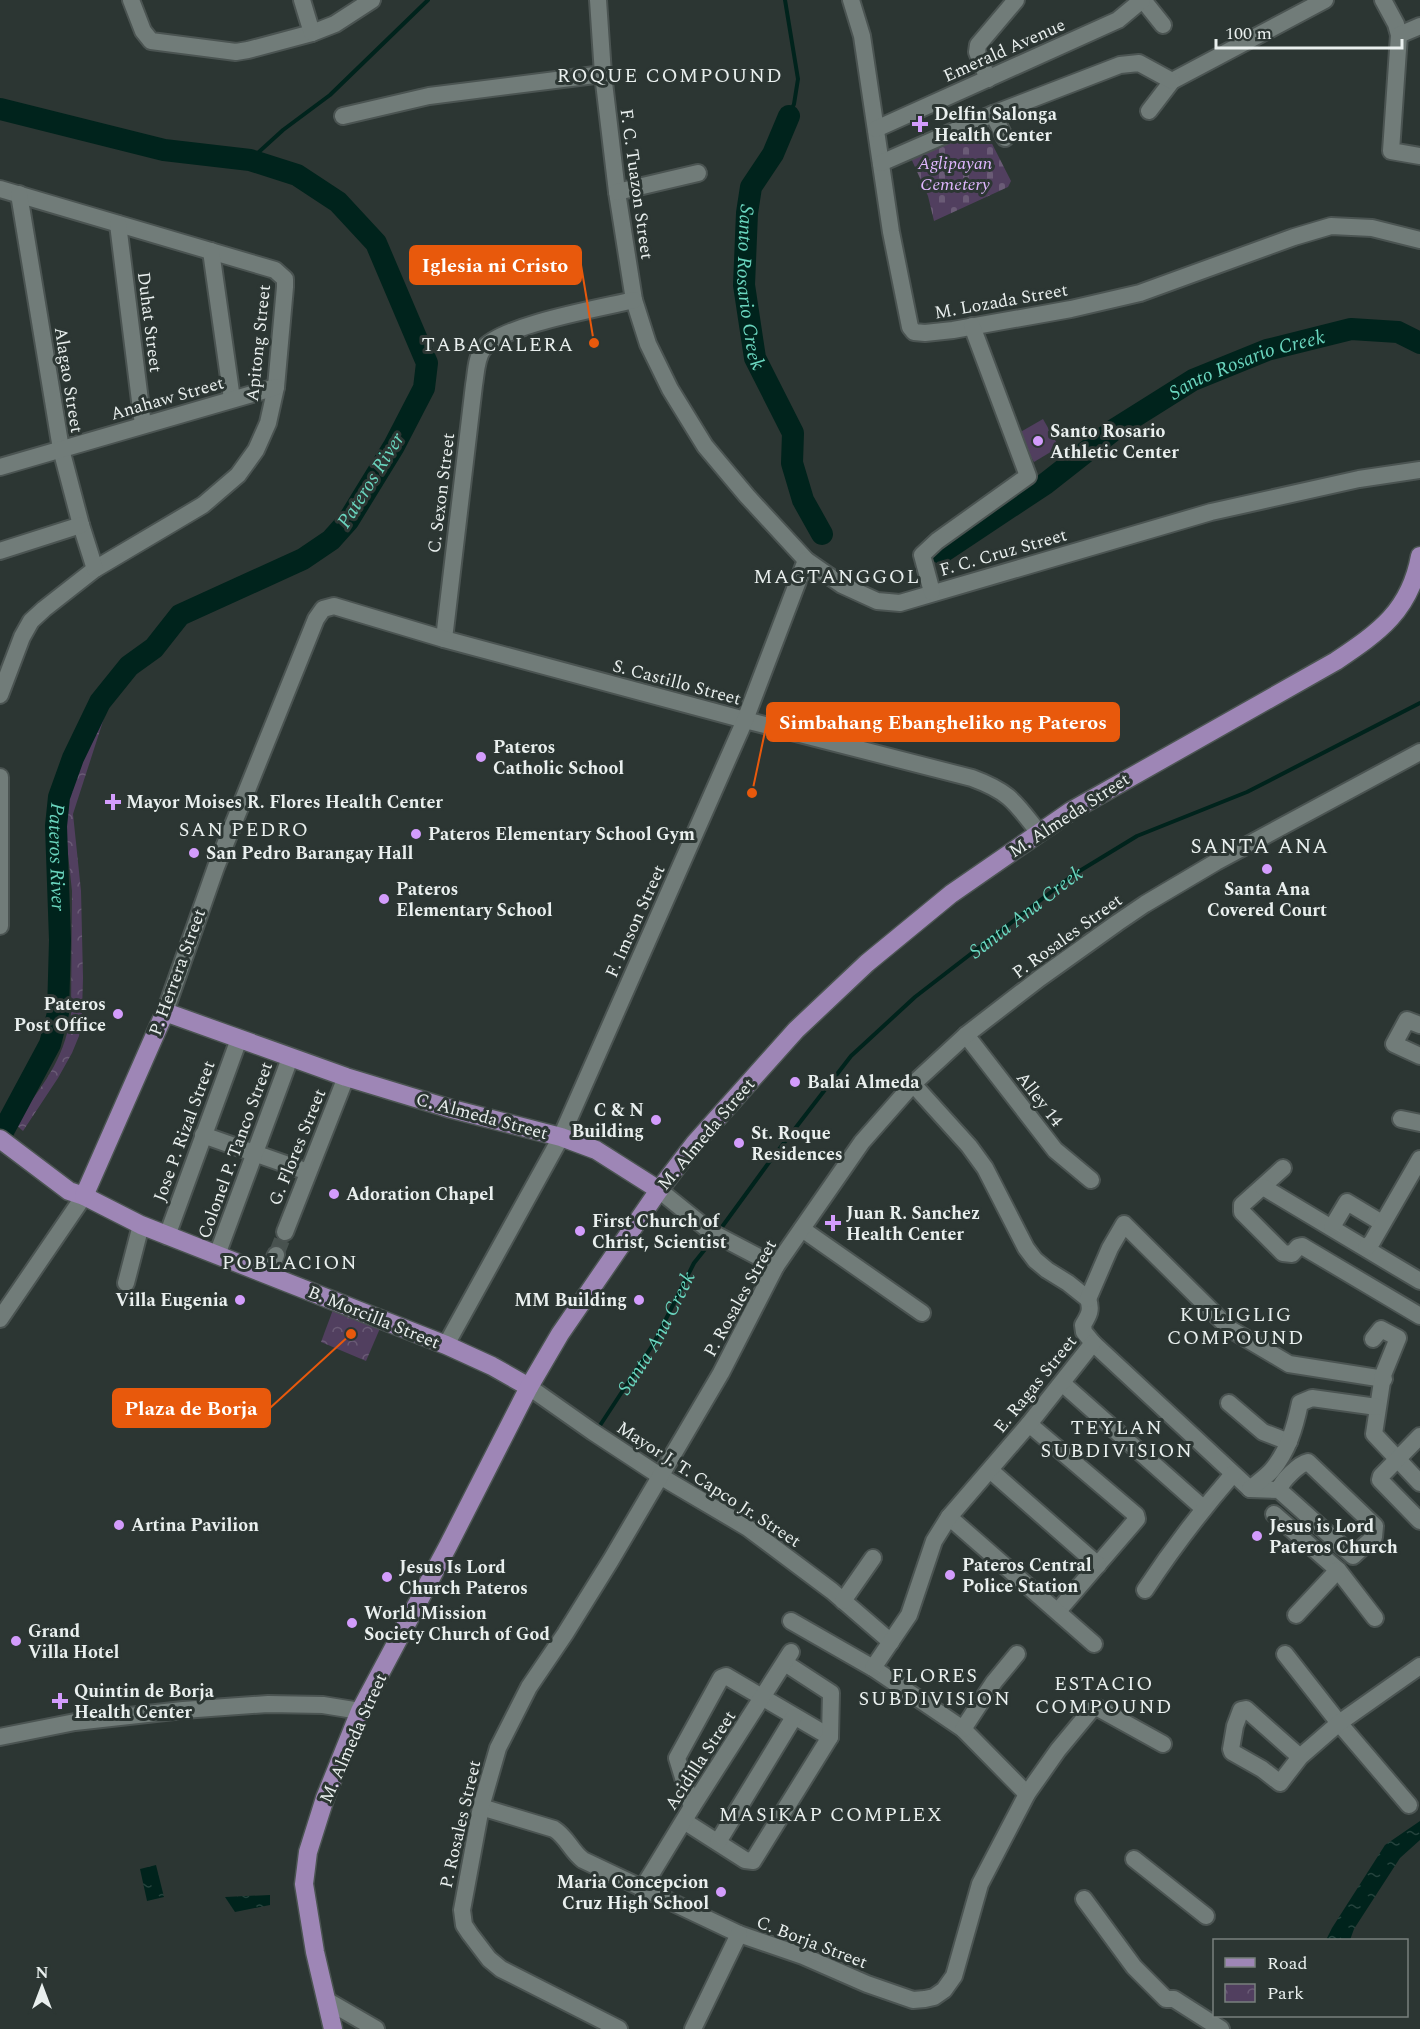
<svg xmlns="http://www.w3.org/2000/svg" width="1420" height="2029" viewBox="0 0 1420 2029" font-family="Spectral,serif">
  <style>
    .cemetery { fill: url(#cemetery-stones) }
    .park { fill: url(#park-crowns) }
    .pitch { fill: #513f5f }
    .water { fill: url(#water-ripples) }
    .lines { fill: none; stroke-linecap: round; stroke-linejoin: round }
    .stream { stroke: #00231c; stroke-width: 4 }
    .river { stroke: #00231c; stroke-width: 22 }
    .minor-tunnel { stroke: #48524f; stroke-width: 16; stroke-dasharray: 16 8; stroke-linecap: butt }
    .minor-casing { stroke: #4b5452; stroke-width: 20 }
    .major-casing { stroke: #4b5452; stroke-width: 21 }
    .minor { stroke: #717c79; stroke-width: 16 }
    .major { stroke: #9e86b6; stroke-width: 18 }
    .poi-dot { fill: #d39cfc; stroke: #2c3633; stroke-width: 2 }
    .labels { text-anchor: middle; stroke-width: 6; stroke-linejoin: round; paint-order: stroke }
    .street-label { font-size: 18px; fill: #e9efee; stroke: #2c3633 }
    .poi-label { font-size: 18px; font-weight: bold; fill: #e9efee; stroke: #2c3633; text-anchor: start }
    .park-label { font-size: 18px; font-style: italic; fill: #e0b7ff; stroke: #2c3633 }
    .neighbourhood-label { font-size: 20px; letter-spacing: 1.5px; fill: #e9efee; stroke: #2c3633 }
    .water-label { font-size: 20px; font-style: italic; fill: #6ad6bf; stroke: #2c3633 }
    .quarter-label { font-size: 21px; letter-spacing: 1.5px; fill: #e9efee; stroke: #2c3633 }
    .leader { fill: none; stroke: #e8590c; stroke-width: 2 }
    .callout-dot { fill: #e8590c; stroke: #2c3633; stroke-width: 2 }
    .callout { fill: #e8590c; stroke: #e8590c; stroke-width: 2 }
    .callout-label { font-size: 20px; text-anchor: middle; font-weight: bold; fill: #fff }
  </style>
  <defs>
    <pattern id="cemetery-stones" width="16" height="16" patternUnits="userSpaceOnUse" patternTransform="scale(1.5)"><rect width="16" height="16" fill="#513f5f"/><path d="M2 7V4a2 2 0 0 1 4 0v3zM10 15v-3a2 2 0 0 1 4 0v3z" fill="#6a5b76"/></pattern>
    <pattern id="park-crowns" width="20" height="18" patternUnits="userSpaceOnUse" patternTransform="scale(1.5)"><rect width="20" height="18" fill="#513f5f"/><path d="M2 6a3 3 0 1 1 6 0M12 15a3 3 0 1 1 6 0" fill="none" stroke="#6a5b76"/></pattern>
    <pattern id="water-ripples" width="26" height="14" patternUnits="userSpaceOnUse" patternTransform="scale(1.5)"><rect width="26" height="14" fill="#00231c"/><path d="M2 4q2-2 4 0t4 0M15 11q2-2 4 0t4 0" fill="none" stroke="#25433d"/></pattern>
  </defs>
  <rect width="100%" height="100%" fill="#2c3633"/>
  <!-- cemetery -->
  <polygon class="cemetery" points="982,124 1011,181 1008,187 934,221 928,196 910,156"/>
  <!-- park -->
  <g class="park">
    <path d="M99,713L105,715L73,814L81,891L83,978L82,1012L79,1036L72,1053L58,1078L23,1131L15,1124C42,1085 64,1062 71,1014L72,891L63,807Z"/>
    <polygon points="334,1307 381,1326 366,1361 321,1342"/>
  </g>
  <!-- pitch -->
  <polygon class="pitch" points="1043,419 1059,447 1034,462 1017,434"/>
  <!-- water -->
  <g class="water">
    <polygon points="1420,1821 1420,1840 1400,1858 1354,1929 1350,1940 1326,1940 1332,1928 1385,1845"/>
    <polygon points="156,1865 164,1897 147,1901 140,1869"/>
    <polygon points="270,1895 270,1905 235,1912 225,1897"/>
  </g>
  <g class="lines">
    <!-- stream -->
    <g class="stream">
      <polyline points="785,0 798,79 794,104 789,116"/>
      <polyline points="250,160 283,130 330,95 428,0"/>
      <path id="s1" d="M719,1231L770,1161L851,1056L915,997L1073,875L1137,836L1247,792L1420,703"/>
      <path id="s2" d="M597,1430L654,1343L694,1263L714,1238"/>
    </g>
    <!-- river -->
    <g class="river">
      <path id="s3" d="M0,109L164,150L250,160L297,175L338,202L376,243L427,363L424,388L394,446L348,521L331,540L303,559L180,615L154,648L129,666L100,702L73,758L59,797L56,826L60,940L58,1013L50,1044L0,1137"/>
      <path id="s4" d="M789,116L773,154L751,187L747,213L744,285L755,358L793,433L792,463L803,500L822,534"/>
      <path id="s5" d="M941,553L1045,484L1115,429L1193,380L1267,350L1351,329L1398,332L1420,343"/>
    </g>
    <!-- minor-tunnel -->
    <polyline class="minor-tunnel" points="276,1255 285,1232"/>
    <!-- minor casing -->
    <g class="minor-casing">
      <g id="minor">
        <polyline points="131,0 143,31 151,41 236,52 248,50 312,33 335,24 372,0"/>
        <polyline points="302,0 312,33"/>
        <polyline points="598,0 603,74 617,192 634,300 648,344 670,389 705,446 747,496 806,560 842,585 877,601 900,603 1211,512 1359,479 1420,470"/>
        <polyline points="851,0 862,36 891,232 910,327 914,332 925,333 953,330 1071,309 1140,293 1294,237 1331,226 1372,228 1420,240"/>
        <polyline points="1143,0 1163,25"/>
        <polyline points="1383,0 1396,24 1399,35 1391,151 1420,156"/>
        <polyline points="1399,35 1420,26"/>
        <polyline points="988,79 977,52 978,45 1016,0"/>
        <polyline points="1149,111 1172,81 1325,0"/>
        <polyline points="993,114 1005,138"/>
        <polyline points="343,116 429,96 603,74"/>
        <polyline points="876,129 1118,20 1142,0"/>
        <polyline points="881,163 993,114 1120,65 1139,63 1172,81"/>
        <polyline points="0,189 275,270 285,279 285,287 276,387 268,423 256,450 238,475 203,505 95,569 44,609 31,621 22,637 0,695"/>
        <polyline points="617,192 698,173"/>
        <polyline points="19,194 61,449 81,525 95,569"/>
        <polyline points="118,224 143,425"/>
        <polyline points="211,251 232,399"/>
        <polyline points="0,467 276,387"/>
        <polyline points="0,551 81,525"/>
        <polyline points="932,592 922,555 937,541 1028,476 972,326"/>
        <path d="M444,639L474,385C476,374 476,358 483,349C501,325 601,308 634,300"/>
        <polyline points="0,777 0,926"/>
        <path d="M165,1012L216,867L316,619L323,609L334,606L444,639L745,720L972,778C1010,792 1015,802 1039,833"/>
        <polyline points="1420,1025 1407,1020 1394,1044 1420,1056"/>
        <polyline points="966,1035 1055,1150 1091,1180"/>
        <path d="M913,1084L969,1146L985,1168L1026,1248L1035,1260L1047,1270L1068,1283L1088,1299C1092,1310 1089,1315 1083,1325L1084,1332L1093,1343L1250,1489"/>
        <polyline points="1401,1119 1420,1123"/>
        <polyline points="203,1135 308,1172"/>
        <polyline points="1283,1168 1242,1205 1242,1212 1283,1253 1292,1254 1298,1247 1302,1246 1420,1316"/>
        <polyline points="1263,1187 1420,1281"/>
        <polyline points="659,1190 711,1232 776,1266"/>
        <polyline points="1332,1227 1347,1202 1382,1223"/>
        <polyline points="802,1229 922,1313"/>
        <polyline points="285,1232 346,1077"/>
        <polyline points="167,1236 239,1039"/>
        <polyline points="1366,1248 1372,1242 1420,1159"/>
        <polyline points="217,1255 290,1058"/>
        <polyline points="268,1275 276,1255"/>
        <polyline points="126,1283 141,1225"/>
        <polyline points="1088,1299 1110,1248 1124,1224 1230,1329 1289,1364 1384,1379"/>
        <polyline points="0,1319 84,1196"/>
        <polyline points="1373,1339 1381,1329 1398,1338 1383,1375 1374,1434 1420,1483"/>
        <polyline points="446,1345 561,1137 745,720 806,560"/>
        <polyline points="1062,1383 1203,1508"/>
        <polyline points="529,1387 593,1432 660,1476 748,1528 832,1591 891,1642"/>
        <polyline points="1229,1403 1263,1432 1289,1442"/>
        <polyline points="1029,1424 1136,1515 1137,1519 1058,1611"/>
        <polyline points="1420,1436 1381,1476 1380,1480 1420,1521"/>
        <polyline points="990,1470 1098,1565"/>
        <path d="M1250,1489L1279,1490C1282,1480 1299,1464 1308,1462L1375,1526L1374,1537L1353,1556L1279,1490"/>
        <path d="M1250,1489C1257,1483 1266,1477 1272,1470C1288,1451 1295,1427 1300,1403L1312,1398L1377,1407"/>
        <polyline points="1274,1514 1338,1570 1375,1618"/>
        <polyline points="949,1517 1094,1644"/>
        <path d="M1145,1590C1172,1549 1201,1511 1233,1474"/>
        <polyline points="843,1601 873,1558"/>
        <polyline points="1296,1615 1338,1570"/>
        <polyline points="791,1621 873,1668 963,1729 1027,1794"/>
        <polyline points="1285,1654 1339,1723 1409,1805"/>
        <polyline points="873,1668 909,1615 934,1541 949,1517 1029,1424 1093,1343"/>
        <polyline points="963,1729 994,1682 1017,1654"/>
        <polyline points="0,1737 75,1722 183,1710 268,1704 323,1705 360,1711"/>
        <polyline points="1300,1757 1246,1709 1241,1710 1235,1726 1231,1749 1232,1752 1262,1769 1280,1783 1300,1757 1339,1723 1420,1666"/>
        <path d="M481,1807L554,1829C567,1837 571,1851 583,1860L739,1934L803,1956L867,1984L913,2000L925,1999L934,1997L944,1990L954,1976L980,1884L1027,1794L1058,1750L1092,1709L1098,1708L1163,1744"/>
        <polyline points="692,1807 677,1758 721,1678 726,1676 830,1737"/>
        <polyline points="684,1821 745,1860 753,1861 830,1737 831,1693 785,1663"/>
        <polyline points="718,1842 794,1717"/>
        <polyline points="1134,1859 1206,1916"/>
        <polyline points="642,1889 692,1807 791,1652"/>
        <polyline points="1084,1899 1134,1967 1166,1999 1174,1999 1221,2029"/>
        <polyline points="326,2000 376,2029"/>
        <polyline points="619,2029 501,1969 489,1959 470,1934 464,1925 462,1910 481,1807 498,1748 529,1687 565,1634 611,1560 721,1373 776,1266 862,1142 913,1084 966,1035 1040,978 1117,923 1145,904 1216,862 1420,752"/>
        <polyline points="693,2029 739,1934"/>
      </g>
    </g>
    <!-- major casing -->
    <g class="major-casing">
      <g id="major">
        <polyline points="0,1139 69,1191 84,1196 141,1225 446,1345 492,1366 529,1387"/>
        <polyline points="84,1196 165,1012 346,1077 448,1108 561,1137 596,1150 659,1190"/>
        <path d="M333,2029L315,1952L304,1884L308,1852L325,1798L360,1711L448,1546L529,1387L560,1334L659,1190L695,1143L796,1030L867,963L951,894L1071,811L1336,661C1379,632 1410,611 1420,556"/>
      </g>
    </g>
    <!-- minor -->
    <use href="#minor" class="minor"/>
    <!-- major -->
    <use href="#major" class="major"/>
  </g>
  <!-- markers -->
  <g class="poi-dot">
    <path d="M917 115h6v6h6v6h-6v6h-6v-6h-6v-6h6z"/>
    <circle cx="1038" cy="441" r="6"/>
    <circle cx="481" cy="757" r="6"/>
    <path d="M110 793h6v6h6v6h-6v6h-6v-6h-6v-6h6z"/>
    <circle cx="416" cy="834" r="6"/>
    <circle cx="194" cy="853" r="6"/>
    <circle cx="1267" cy="869" r="6"/>
    <circle cx="384" cy="899" r="6"/>
    <circle cx="118" cy="1014" r="6"/>
    <circle cx="795" cy="1082" r="6"/>
    <circle cx="656" cy="1120" r="6"/>
    <circle cx="739" cy="1143" r="6"/>
    <circle cx="334" cy="1194" r="6"/>
    <path d="M830 1214h6v6h6v6h-6v6h-6v-6h-6v-6h6z"/>
    <circle cx="580" cy="1231" r="6"/>
    <circle cx="240" cy="1300" r="6"/>
    <circle cx="639" cy="1300" r="6"/>
    <circle cx="119" cy="1525" r="6"/>
    <circle cx="1257" cy="1536" r="6"/>
    <circle cx="950" cy="1575" r="6"/>
    <circle cx="387" cy="1577" r="6"/>
    <circle cx="352" cy="1623" r="6"/>
    <circle cx="16" cy="1641" r="6"/>
    <path d="M57 1692h6v6h6v6h-6v6h-6v-6h-6v-6h6z"/>
    <circle cx="721" cy="1892" r="6"/>
  </g>
  <g class="labels">
    <!-- street labels -->
    <g class="street-label">
      <text transform="translate(1004 50) rotate(-24)" y="6">Emerald Avenue</text>
      <text transform="translate(637 184) rotate(82)" y="6">F. C. Tuazon Street</text>
      <text transform="translate(1001 301) rotate(-10)" y="6">M. Lozada Street</text>
      <text transform="translate(150 322) rotate(83)" y="6">Duhat Street</text>
      <text transform="translate(258 343) rotate(-84)" y="6">Apitong Street</text>
      <text transform="translate(69 380) rotate(81)" y="6">Alagao Street</text>
      <text transform="translate(167 398) rotate(-16)" y="6">Anahaw Street</text>
      <text transform="translate(441 493) rotate(-83)" y="6">C. Sexon Street</text>
      <text transform="translate(1003 552) rotate(-16)" y="6">F. C. Cruz Street</text>
      <text transform="translate(677 682) rotate(15)" y="6">S. Castillo Street</text>
      <text transform="translate(1069 815) rotate(-33)" y="6">M. Almeda Street</text>
      <text transform="translate(635 921) rotate(-66)" y="6">F. Imson Street</text>
      <text transform="translate(1067 936) rotate(-36)" y="6">P. Rosales Street</text>
      <text transform="translate(177 972) rotate(-70)" y="6">P. Herrera Street</text>
      <text transform="translate(1040 1099) rotate(52)" y="6">Alley 14</text>
      <text transform="translate(482 1116) rotate(15)" y="6">C. Almeda Street</text>
      <text transform="translate(184 1131) rotate(-70)" y="6">Jose P. Rizal Street</text>
      <text transform="translate(706 1134) rotate(-50)" y="6">M. Almeda Street</text>
      <text transform="translate(297 1147) rotate(-68)" y="6">G. Flores Street</text>
      <text transform="translate(235 1150) rotate(-70)" y="6">Colonel P. Tanco Street</text>
      <text transform="translate(740 1298) rotate(-61)" y="6">P. Rosales Street</text>
      <text transform="translate(374 1317) rotate(22)" y="6">B. Morcilla Street</text>
      <text transform="translate(1035 1384) rotate(-51)" y="6">E. Ragas Street</text>
      <text transform="translate(709 1484) rotate(33)" y="6">Mayor J. T. Capco Jr. Street</text>
      <text transform="translate(353 1738) rotate(-66)" y="6">M. Almeda Street</text>
      <text transform="translate(700 1760) rotate(-57)" y="6">Acidilla Street</text>
      <text transform="translate(460 1824) rotate(-77)" y="6">P. Rosales Street</text>
      <text transform="translate(812 1942) rotate(21)" y="6">C. Borja Street</text>
    </g>
    <!-- poi labels -->
    <g class="poi-label">
      <text x="934" y="120">Delfin Salonga<tspan x="934" dy="21">Health Center</tspan></text>
      <text x="1050" y="437">Santo Rosario<tspan x="1050" dy="21">Athletic Center</tspan></text>
      <text x="493" y="753">Pateros<tspan x="493" dy="21">Catholic School</tspan></text>
      <text x="126" y="808">Mayor Moises R. Flores Health Center</text>
      <text x="428" y="840">Pateros Elementary School Gym</text>
      <text x="206" y="859">San Pedro Barangay Hall</text>
      <text x="396" y="895">Pateros<tspan x="396" dy="21">Elementary School</tspan></text>
      <text x="1267" y="895" text-anchor="middle">Santa Ana<tspan x="1267" dy="21">Covered Court</tspan></text>
      <text x="106" y="1010" text-anchor="end">Pateros<tspan x="106" dy="21">Post Office</tspan></text>
      <text x="807" y="1088">Balai Almeda</text>
      <text x="644" y="1116" text-anchor="end">C &amp; N<tspan x="644" dy="21">Building</tspan></text>
      <text x="751" y="1139">St. Roque<tspan x="751" dy="21">Residences</tspan></text>
      <text x="346" y="1200">Adoration Chapel</text>
      <text x="846" y="1219">Juan R. Sanchez<tspan x="846" dy="21">Health Center</tspan></text>
      <text x="592" y="1227">First Church of<tspan x="592" dy="21">Christ, Scientist</tspan></text>
      <text x="228" y="1306" text-anchor="end">Villa Eugenia</text>
      <text x="627" y="1306" text-anchor="end">MM Building</text>
      <text x="131" y="1531">Artina Pavilion</text>
      <text x="1269" y="1532">Jesus is Lord<tspan x="1269" dy="21">Pateros Church</tspan></text>
      <text x="962" y="1571">Pateros Central<tspan x="962" dy="21">Police Station</tspan></text>
      <text x="399" y="1573">Jesus Is Lord<tspan x="399" dy="21">Church Pateros</tspan></text>
      <text x="364" y="1619">World Mission<tspan x="364" dy="21">Society Church of God</tspan></text>
      <text x="28" y="1637">Grand<tspan x="28" dy="21">Villa Hotel</tspan></text>
      <text x="74" y="1697">Quintin de Borja<tspan x="74" dy="21">Health Center</tspan></text>
      <text x="709" y="1888" text-anchor="end">Maria Concepcion<tspan x="709" dy="21">Cruz High School</tspan></text>
    </g>
    <!-- park labels -->
    <g class="park-label">
      <text x="955" y="169">Aglipayan<tspan x="955" dy="21">Cemetery</tspan></text>
    </g>
    <!-- neighbourhood labels -->
    <g class="neighbourhood-label">
      <text x="670" y="82">ROQUE COMPOUND</text>
      <text x="498" y="351">TABACALERA</text>
      <text x="837" y="583">MAGTANGGOL</text>
      <text x="244" y="836">SAN PEDRO</text>
      <text x="290" y="1269">POBLACION</text>
      <text x="1236" y="1321">KULIGLIG<tspan x="1236" dy="23">COMPOUND</tspan></text>
      <text x="1117" y="1434">TEYLAN<tspan x="1117" dy="23">SUBDIVISION</tspan></text>
      <text x="935" y="1682">FLORES<tspan x="935" dy="23">SUBDIVISION</tspan></text>
      <text x="1104" y="1690">ESTACIO<tspan x="1104" dy="23">COMPOUND</tspan></text>
      <text x="831" y="1821">MASIKAP COMPLEX</text>
    </g>
    <!-- water labels -->
    <g class="water-label">
      <text dy="7" stroke="none"><textPath href="#s4" startOffset="182">Santo Rosario Creek</textPath></text>
      <text dy="7" stroke="none"><textPath href="#s5" startOffset="362">Santo Rosario Creek</textPath></text>
      <text transform="translate(370 480) rotate(-58)" y="7">Pateros River</text>
      <text dy="7" stroke="none"><textPath href="#s3" startOffset="1196">Pateros River</textPath></text>
      <text dy="7" stroke="none"><textPath href="#s1" startOffset="446">Santa Ana Creek</textPath></text>
      <text dy="7" stroke="none"><textPath href="#s2" startOffset="114">Santa Ana Creek</textPath></text>
    </g>
    <!-- quarter labels -->
    <g class="quarter-label">
      <text x="1260" y="853">SANTA ANA</text>
    </g>
  </g>
  <!-- callouts -->
  <path class="leader" d="M594 343L581 265M752 793L767 722M351 1334L270 1408"/>
  <g class="callout-dot">
    <circle cx="594" cy="343" r="6"/>
    <circle cx="752" cy="793" r="6"/>
    <circle cx="351" cy="1334" r="6"/>
  </g>
  <g class="callout">
    <rect x="410" y="246" width="171" height="38" rx="6"/>
    <rect x="767" y="703" width="352" height="38" rx="6"/>
    <rect x="113" y="1389" width="157" height="38" rx="6"/>
  </g>
  <g class="callout-label">
    <text x="495" y="272">Iglesia ni Cristo</text>
    <text x="943" y="729">Simbahang Ebangheliko ng Pateros</text>
    <text x="191" y="1415">Plaza de Borja</text>
  </g>
  <!-- legend -->
  <rect x="1213" y="1939" width="195" height="78" fill="#2c3633" stroke="#78807e" stroke-width="1.5"/>
  <rect x="1225" y="1958" width="30" height="9" fill="#9e86b6" stroke="#78807e" stroke-width="1.5"/>
  <text x="1267" y="1969" font-size="18" fill="#e9efee">Road</text>
  <rect x="1225" y="1984" width="30" height="18" fill="url(#park-crowns)" stroke="#78807e" stroke-width="1.5"/>
  <text x="1267" y="1999" font-size="18" fill="#e9efee">Park</text>
  <!-- north arrow -->
  <g transform="translate(42 1987)" stroke="#2c3633" stroke-width="4.5" paint-order="stroke">
  <path d="M0-4.5L10 22L0 15L-10 22Z" fill="#e9efee"/>
  <text y="-9" font-size="16" font-weight="bold" text-anchor="middle" fill="#e9efee">N</text>
  </g>
  <!-- scale -->
  <path d="M1216 39v9h186v-9" fill="none" stroke="#e9efee" stroke-width="3"/>
  <text x="1225" y="39" font-size="18" fill="#e9efee" stroke="#2c3633" stroke-width="4.5" paint-order="stroke">100 m</text>
</svg>
